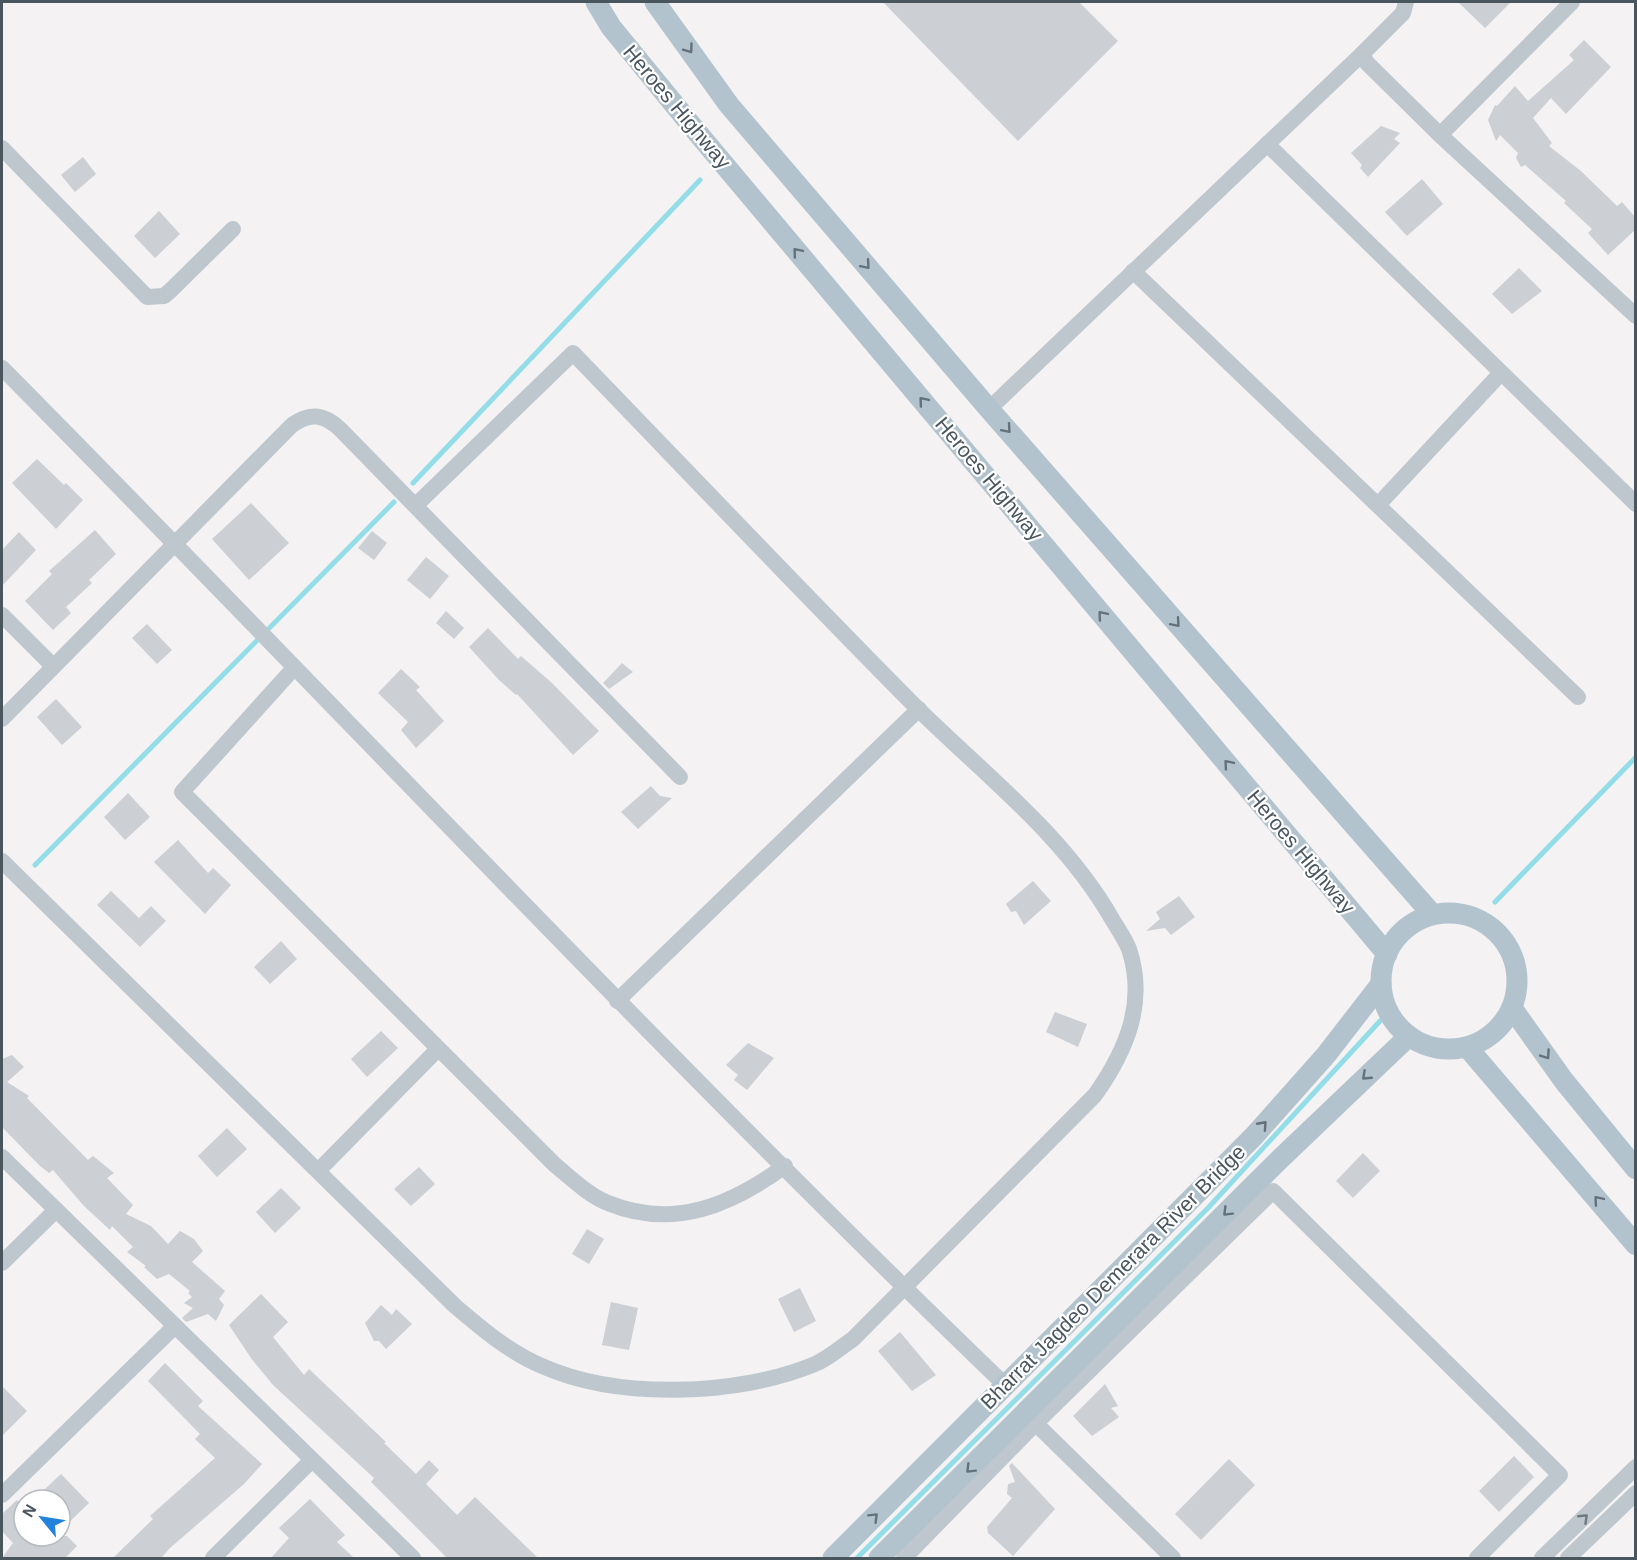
<svg xmlns="http://www.w3.org/2000/svg" width="1637" height="1560" viewBox="0 0 1637 1560" font-family="Helvetica,sans-serif">
  <style>
    .lines { fill: none; stroke-linecap: round; stroke-linejoin: round }
    .stream { stroke: #93dde8; stroke-width: 5 }
    .building { fill: #cccfd3 }
    .minor { stroke: #bec7cd; stroke-width: 16 }
    .major { stroke: #b3c3ce; stroke-width: 21 }
    .oneway { stroke: #64717a }
    .oneway2 { stroke: #6d787f }
    .labels { text-anchor: middle; stroke-width: 4.5; stroke-linejoin: round; paint-order: stroke }
    .street-label { font-size: 21px; fill: #4a565e; stroke: #fff }
  </style>
  <rect width="100%" height="100%" fill="#f4f2f2"/>
  <g class="lines">
    <!-- stream -->
    <g class="stream">
      <polyline points="413,483 700,180"/>
      <polyline points="35,865 394,502"/>
      <polyline points="1495,902 1636,757"/>
      <polyline points="857,1558 1208,1208 1380,1021"/>
    </g>
  </g>
  <!-- building -->
  <g class="building">
    <polygon points="883,2 1079,2 1118,41 1018,141"/>
    <polygon points="1458,2 1511,2 1485,28"/>
    <polygon points="1584,40 1611,67 1566,114 1551,98 1533,118 1552,143 1549,146 1581,171 1617,206 1622,202 1635,217 1635,230 1608,255 1588,233 1592,229 1564,203 1566,201 1525,165 1521,167 1516,158 1518,153 1500,135 1496,141 1488,120 1495,105 1497,106 1515,86 1528,101 1574,60 1569,55"/>
    <polygon points="1381,126 1400,133 1394,139 1400,143 1368,177 1360,168 1362,165 1351,153"/>
    <polygon points="83,157 96,174 75,192 61,175"/>
    <polygon points="1422,179 1443,204 1407,236 1385,212"/>
    <polygon points="159,211 180,234 155,258 134,236"/>
    <polygon points="1519,268 1542,291 1512,314 1492,294"/>
    <polygon points="37,459 64,485 66,483 83,500 56,529 12,483"/>
    <polygon points="251,503 289,543 249,580 212,539"/>
    <polygon points="95,530 116,554 89,580 92,583 66,607 71,613 53,630 25,601 52,574 49,571"/>
    <polygon points="372,531 387,543 374,560 358,548"/>
    <polygon points="19,532 36,550 2,586 2,550"/>
    <polygon points="426,557 449,576 430,599 407,580"/>
    <polygon points="446,611 464,628 454,639 436,623"/>
    <polygon points="147,624 172,650 157,664 132,638"/>
    <polygon points="488,628 518,659 521,656 552,683 599,731 573,755 517,694 516,695 499,680 469,647"/>
    <polygon points="622,663 633,672 609,689 603,683"/>
    <polygon points="401,669 420,687 416,690 444,721 416,748 401,730 408,722 378,693"/>
    <polygon points="56,699 82,727 62,745 37,717"/>
    <polygon points="651,786 660,796 672,798 638,829 621,812"/>
    <polygon points="128,793 150,817 125,840 104,817"/>
    <polygon points="178,840 208,873 213,868 231,885 205,914 154,862"/>
    <polygon points="1033,881 1051,901 1024,925 1016,911 1011,912 1006,904"/>
    <polygon points="111,891 139,918 151,906 166,921 140,947 97,905"/>
    <polygon points="1179,896 1195,917 1171,935 1165,928 1146,931 1160,919 1156,912"/>
    <polygon points="281,941 297,959 270,984 254,967"/>
    <polygon points="1055,1012 1087,1024 1078,1047 1046,1032"/>
    <polygon points="381,1031 398,1048 367,1077 351,1059"/>
    <polygon points="748,1043 774,1058 747,1090 734,1080 738,1075 726,1065"/>
    <polygon points="12,1055 24,1067 7,1082 29,1096 27,1098 88,1160 93,1156 114,1173 107,1178 133,1205 126,1214 151,1226 168,1244 180,1231 194,1239 203,1251 192,1262 225,1291 219,1299 224,1305 216,1321 208,1314 186,1322 182,1318 193,1308 184,1303 192,1297 188,1293 190,1291 169,1274 157,1279 144,1267 146,1266 127,1252 133,1247 112,1226 110,1230 84,1206 53,1170 49,1173 39,1165 2,1127 2,1059"/>
    <polygon points="227,1128 247,1149 217,1177 198,1156"/>
    <polygon points="1363,1153 1380,1171 1353,1198 1336,1181"/>
    <polygon points="419,1167 435,1184 411,1206 394,1189"/>
    <polygon points="281,1188 301,1208 275,1233 256,1212"/>
    <polygon points="587,1229 604,1239 589,1264 572,1254"/>
    <polygon points="800,1288 816,1321 794,1332 778,1299"/>
    <polygon points="261,1294 288,1322 273,1337 304,1375 309,1369 386,1442 384,1443 416,1474 429,1460 439,1470 426,1484 457,1515 475,1497 538,1558 447,1558 371,1482 374,1478 273,1385 251,1358 229,1325"/>
    <polygon points="611,1302 638,1308 629,1350 602,1345"/>
    <polygon points="381,1305 392,1315 396,1309 412,1324 386,1349 379,1341 374,1341 365,1323"/>
    <polygon points="900,1332 936,1375 912,1391 878,1351"/>
    <polygon points="165,1363 203,1401 198,1406 262,1464 244,1484 170,1548 161,1558 113,1558 153,1519 150,1516 215,1458 195,1439 200,1434 148,1381"/>
    <polygon points="1105,1384 1118,1406 1111,1408 1119,1417 1092,1436 1073,1416"/>
    <polygon points="2,1386 27,1411 2,1436"/>
    <polygon points="1514,1456 1534,1477 1499,1512 1479,1491"/>
    <polygon points="1229,1459 1255,1485 1201,1540 1175,1514"/>
    <polygon points="1012,1463 1055,1509 1013,1556 988,1533 987,1527 1012,1498 1007,1494 1008,1484 1015,1482 1009,1466"/>
    <polygon points="61,1474 89,1503 60,1531 60,1500 53,1500 44,1490"/>
    <polygon points="310,1499 345,1535 337,1542 354,1558 271,1558 289,1538 279,1528"/>
    <polygon points="17,1500 24,1507 24,1536 67,1536 77,1546 65,1558 2,1558 13,1543 2,1531 2,1514"/>
  </g>
  <g class="lines">
    <!-- minor -->
    <g class="minor">
      <polyline points="1572,2 1440,135 1636,316"/>
      <polyline points="1362,54 1367,63 1440,135"/>
      <polyline points="1267,144 1636,504"/>
      <polyline points="2,148 147,297 164,296 170,291 233,229"/>
      <polyline points="1133,271 1578,697"/>
      <path d="M2,368C337,706 662,1055 1005,1385"/>
      <polyline points="989,409 1362,54 1403,13 1406,2"/>
      <polyline points="1378,505 1501,373"/>
      <polyline points="2,615 53,666"/>
      <path d="M294,668L182,792L555,1165C571,1178 588,1195 608,1203C674,1230 731,1205 785,1166"/>
      <path d="M2,719L292,425C310,412 324,414 340,429L680,777"/>
      <path d="M2,861L455,1306C482,1329 509,1352 542,1366C618,1400 739,1396 815,1364C829,1358 841,1347 853,1339L1095,1095C1126,1051 1147,1003 1129,949C1125,939 1118,929 1112,919C1064,835 985,775 917,708C801,591 687,471 573,353L416,505"/>
      <polyline points="617,1001 919,709"/>
      <polyline points="2,1157 413,1558"/>
      <polyline points="319,1170 438,1049"/>
      <polyline points="2,1263 56,1210"/>
      <polyline points="1028,1416 1173,1558"/>
      <polyline points="2,1495 175,1326"/>
      <polyline points="213,1558 312,1460"/>
      <polyline points="904,1558 1035,1424 1273,1191 1560,1475 1477,1558"/>
      <polyline points="1542,1558 1636,1467"/>
      <polyline points="1568,1558 1636,1493"/>
    </g>
    <!-- major -->
    <g class="major">
      <polyline points="596,2 611,27 696,131 1387,954"/>
      <polyline points="655,2 729,105 989,409 1432,914"/>
      <circle cx="1449" cy="981" r="68"/>
      <polyline points="1512,1008 1564,1081 1636,1169"/>
      <polyline points="1467,1047 1636,1245"/>
      <polyline points="833,1558 1254,1136 1326,1055 1381,984"/>
      <polyline points="879,1558 1279,1160 1409,1036"/>
    </g>
  </g>
  <!-- one-way arrows -->
  <defs><path id="oneway-chevron" d="M-2-3.5L2.5 0L-2 3.5" fill="none" stroke-width="1.6" stroke-linecap="round" stroke-linejoin="round" transform="scale(1.5)"/></defs>
  <g class="oneway">
    <use href="#oneway-chevron" transform="translate(689 49) rotate(54)"/>
    <use href="#oneway-chevron" transform="translate(797 252) rotate(-130)"/>
    <use href="#oneway-chevron" transform="translate(866 265) rotate(49)"/>
    <use href="#oneway-chevron" transform="translate(923 401) rotate(-130)"/>
    <use href="#oneway-chevron" transform="translate(1007 429) rotate(49)"/>
    <use href="#oneway-chevron" transform="translate(1102 615) rotate(-130)"/>
    <use href="#oneway-chevron" transform="translate(1176 623) rotate(49)"/>
    <use href="#oneway-chevron" transform="translate(1228 764) rotate(-130)"/>
    <use href="#oneway-chevron" transform="translate(1546 1055) rotate(55)"/>
    <use href="#oneway-chevron" transform="translate(1366 1076) rotate(137)"/>
    <use href="#oneway-chevron" transform="translate(1263 1125) rotate(-48)"/>
    <use href="#oneway-chevron" transform="translate(1598 1200) rotate(-130)"/>
    <use href="#oneway-chevron" transform="translate(1227 1212) rotate(135)"/>
    <use href="#oneway-chevron" transform="translate(970 1469) rotate(135)"/>
    <use href="#oneway-chevron" transform="translate(874 1517) rotate(-45)"/>
  </g>
  <use class="oneway2" href="#oneway-chevron" transform="translate(1584 1518) rotate(-44)"/>
  <g class="labels">
    <!-- street labels -->
    <g class="street-label">
      <text transform="translate(677 107) rotate(50)" y="7">Heroes Highway</text>
      <text transform="translate(989 479) rotate(50)" y="7">Heroes Highway</text>
      <text transform="translate(1301 852) rotate(50)" y="7">Heroes Highway</text>
      <text transform="translate(1113 1277) rotate(-45)" y="7">Bharrat Jagdeo Demerara River Bridge</text>
    </g>
  </g>
  <!-- border -->
  <rect width="1637" height="1560" fill="none" stroke="#4a565e" stroke-width="6"/>
  <!-- north arrow -->
  <g transform="translate(42 1518) rotate(300)"><circle r="28" fill="#ffffff" stroke="#b7bbbf" stroke-width="1.5"/>
  <path d="M0-4.5L10 22L0 15L-10 22Z" fill="#2382dc"/>
  <text y="-9" font-size="16" font-weight="bold" text-anchor="middle" fill="#4a565e">N</text>
  </g>
</svg>
